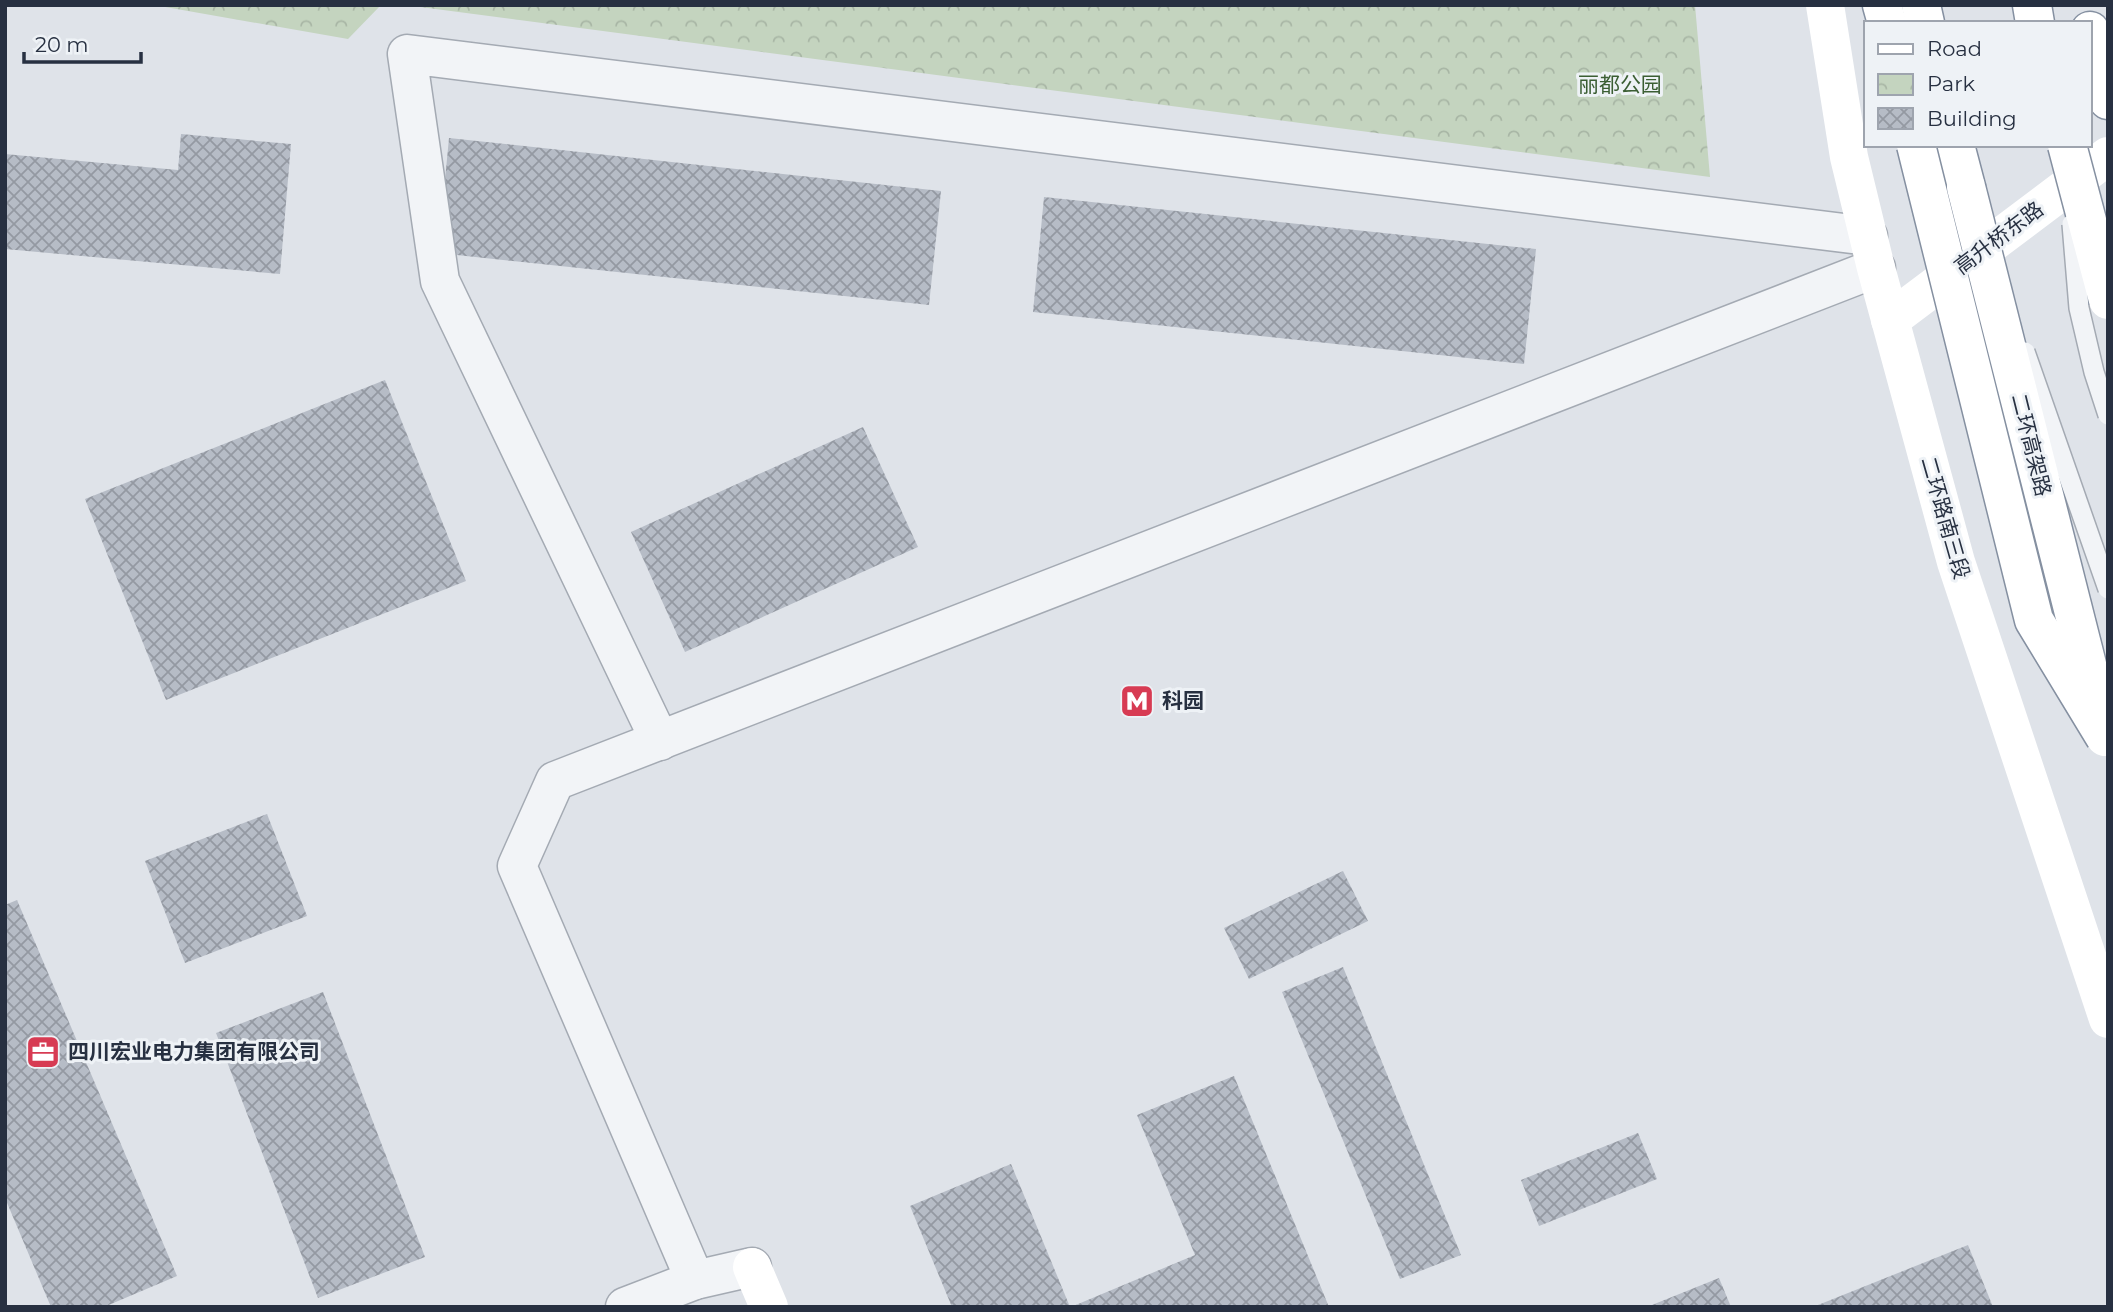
<svg xmlns="http://www.w3.org/2000/svg" width="2113" height="1312" viewBox="0 0 2113 1312" font-family="Montserrat,'Noto Sans SC',sans-serif">
  <style>
    .park { fill: url(#park-crowns) }
    .building { fill: url(#building-cross-hatch) }
    .lines { fill: none; stroke-linecap: round; stroke-linejoin: round }
    .street-casing { stroke: #a4aab3; stroke-width: 41 }
    .highway-casing { stroke: #8590a1; stroke-width: 41 }
    .street { stroke: #f2f4f7; stroke-width: 38 }
    .secondary { stroke: #fff; stroke-width: 38 }
    .highway { stroke: #fff; stroke-width: 38 }
    .lane-bridge-casing { stroke: #a4aab3; stroke-width: 22; stroke-linecap: butt }
    .highway-bridge-casing { stroke: #8590a1; stroke-width: 41; stroke-linecap: butt }
    .lane-bridge { stroke: #f2f4f7; stroke-width: 19 }
    .highway-bridge { stroke: #fff; stroke-width: 38 }
    .labels { text-anchor: middle; stroke-width: 6; stroke-linejoin: round; paint-order: stroke }
    .park-label { font-size: 21px; fill: #3b5e33; stroke: #eef2f6 }
    .street-label { font-size: 21px; fill: #273041; stroke: #eef2f6 }
    .poi-label { font-size: 21px; font-weight: bold; fill: #273041; stroke: #eef2f6; text-anchor: start }
  </style>
  <defs>
    <pattern id="park-crowns" width="20" height="18" patternUnits="userSpaceOnUse" patternTransform="scale(1.75)"><rect width="20" height="18" fill="#c4d4bf"/><path d="M2 6a3 3 0 1 1 6 0M12 15a3 3 0 1 1 6 0" fill="none" stroke="#a8b6a5"/></pattern>
    <pattern id="building-cross-hatch" width="8" height="8" patternUnits="userSpaceOnUse" patternTransform="scale(1.75)"><rect width="8" height="8" fill="#b6bcc6"/><path d="M0 0l8 8M0 8l8-8" fill="none" stroke="#9499a2"/></pattern>
  </defs>
  <rect width="100%" height="100%" fill="#dfe3e9"/>
  <!-- park -->
  <g class="park">
    <polygon points="154,5 381,5 348,39"/>
    <polygon points="405,5 1695,5 1710,177"/>
  </g>
  <!-- building -->
  <g class="building">
    <polygon points="181,134 291,144 280,274 5,249 5,154 178,170"/>
    <polygon points="449,138 941,191 929,305 438,253"/>
    <polygon points="1044,197 1536,249 1524,364 1033,312"/>
    <polygon points="385,380 466,581 166,700 85,499"/>
    <polygon points="863,427 918,547 685,652 631,532"/>
    <polygon points="267,814 307,916 185,963 145,861"/>
    <polygon points="1343,871 1368,921 1249,979 1224,928"/>
    <polygon points="17,900 177,1276 104,1307 51,1307 5,1198 5,905"/>
    <polygon points="1343,967 1461,1255 1400,1279 1282,992"/>
    <polygon points="323,992 425,1257 318,1298 216,1033"/>
    <polygon points="1234,1076 1329,1307 1071,1307 1195,1255 1137,1115"/>
    <polygon points="1638,1133 1657,1179 1539,1226 1521,1180"/>
    <polygon points="1011,1164 1070,1307 952,1307 910,1206"/>
    <polygon points="1968,1245 1993,1307 1813,1307"/>
    <polygon points="1719,1278 1731,1307 1647,1307"/>
  </g>
  <g class="lines">
    <!-- street casing -->
    <g class="street-casing">
      <g id="street">
        <polyline points="660,741 440,281 407,54 1868,236"/>
        <polyline points="695,1280 517,866 555,781 1876,268"/>
        <polyline points="625,1307 695,1280 752,1267"/>
      </g>
    </g>
    <!-- highway casing -->
    <g class="highway-casing">
      <g id="highway">
        <polyline points="1882,5 1887,23"/>
        <polyline points="1921,5 1925,23"/>
        <polyline points="2032,5 2035,23"/>
        <polyline points="2090,31 2108,100"/>
        <polyline points="1955,145 1966,187"/>
      </g>
    </g>
    <!-- street -->
    <use href="#street" class="street"/>
    <!-- secondary -->
    <g class="secondary">
      <polyline points="1825,5 1849,157 1876,268 1956,562 2108,1019"/>
      <polyline points="1890,320 2108,156"/>
      <polyline points="752,1267 769,1307"/>
    </g>
    <!-- highway -->
    <use href="#highway" class="highway"/>
    <!-- lane-bridge casing -->
    <g class="lane-bridge-casing">
      <g id="lane-bridge">
        <polyline points="2072,224 2079,308 2094,372 2108,415"/>
        <polyline points="2025,352 2108,589"/>
      </g>
    </g>
    <!-- highway-bridge casing -->
    <g class="highway-bridge-casing">
      <g id="highway-bridge">
        <polyline points="1916,145 2034,620 2105,737"/>
        <polyline points="2067,145 2108,300"/>
        <polyline points="1966,187 2096,700"/>
      </g>
    </g>
    <!-- lane-bridge -->
    <use href="#lane-bridge" class="lane-bridge"/>
    <!-- highway-bridge -->
    <use href="#highway-bridge" class="highway-bridge"/>
  </g>
  <!-- icons -->
  <defs>
    <g id="metro-square" transform="scale(1.75)"><rect x="-9" y="-9" width="18" height="18" rx="4" fill="#d73b53" stroke="#eef2f6"/><path d="M-5.5 5V-5H-3L0 0L3-5H5.5V5H3V-.5L0 4L-3-.5V5Z" fill="#fff"/></g>
    <g id="office-square" transform="scale(1.75)"><rect x="-9" y="-9" width="18" height="18" rx="4" fill="#d73b53" stroke="#eef2f6"/><path d="M-6-3h4V-5.5h4V-3h4V5H-6ZM-1-4.5V-3h2v-1.5ZM-6 0V1H6V0Z" fill="#fff"/></g>
  </defs>
  <g fill-rule="evenodd">
    <use href="#metro-square" x="1137" y="701"/>
    <use href="#office-square" x="43" y="1052"/>
  </g>
  <g class="labels">
    <!-- park labels -->
    <g class="park-label">
      <text x="1620" y="92">丽都公园</text>
    </g>
    <!-- street labels -->
    <g class="street-label">
      <text transform="translate(1999 238) rotate(-37)" y="7">高升桥东路</text>
      <text transform="translate(2031 445) rotate(76)" y="7">二环高架路</text>
      <text transform="translate(1945 518) rotate(74)" y="7">二环路南三段</text>
    </g>
    <!-- poi labels -->
    <g class="poi-label">
      <text x="1162" y="708">科园</text>
      <text x="68" y="1059">四川宏业电力集团有限公司</text>
    </g>
  </g>
  <!-- border -->
  <rect width="2113" height="1312" fill="none" stroke="#273041" stroke-width="14"/>
  <!-- legend -->
  <rect x="1864" y="21" width="228" height="126" fill="#eef2f6" stroke="#9ea4ae" stroke-width="2"/>
  <rect x="1878" y="44" width="35" height="10" fill="#ffffff" stroke="#9ea4ae" stroke-width="2"/>
  <text x="1927" y="56" font-size="21" fill="#273041">Road</text>
  <rect x="1878" y="74" width="35" height="21" fill="url(#park-crowns)" stroke="#9ea4ae" stroke-width="2"/>
  <text x="1927" y="91" font-size="21" fill="#273041">Park</text>
  <rect x="1878" y="108" width="35" height="21" fill="url(#building-cross-hatch)" stroke="#9ea4ae" stroke-width="2"/>
  <text x="1927" y="126" font-size="21" fill="#273041">Building</text>
  <!-- scale -->
  <path d="M24 52v10h117v-10" fill="none" stroke="#273041" stroke-width="3.5"/>
  <text x="35" y="52" font-size="21" fill="#273041" stroke="#eef2f6" stroke-width="5" paint-order="stroke">20 m</text>
</svg>
